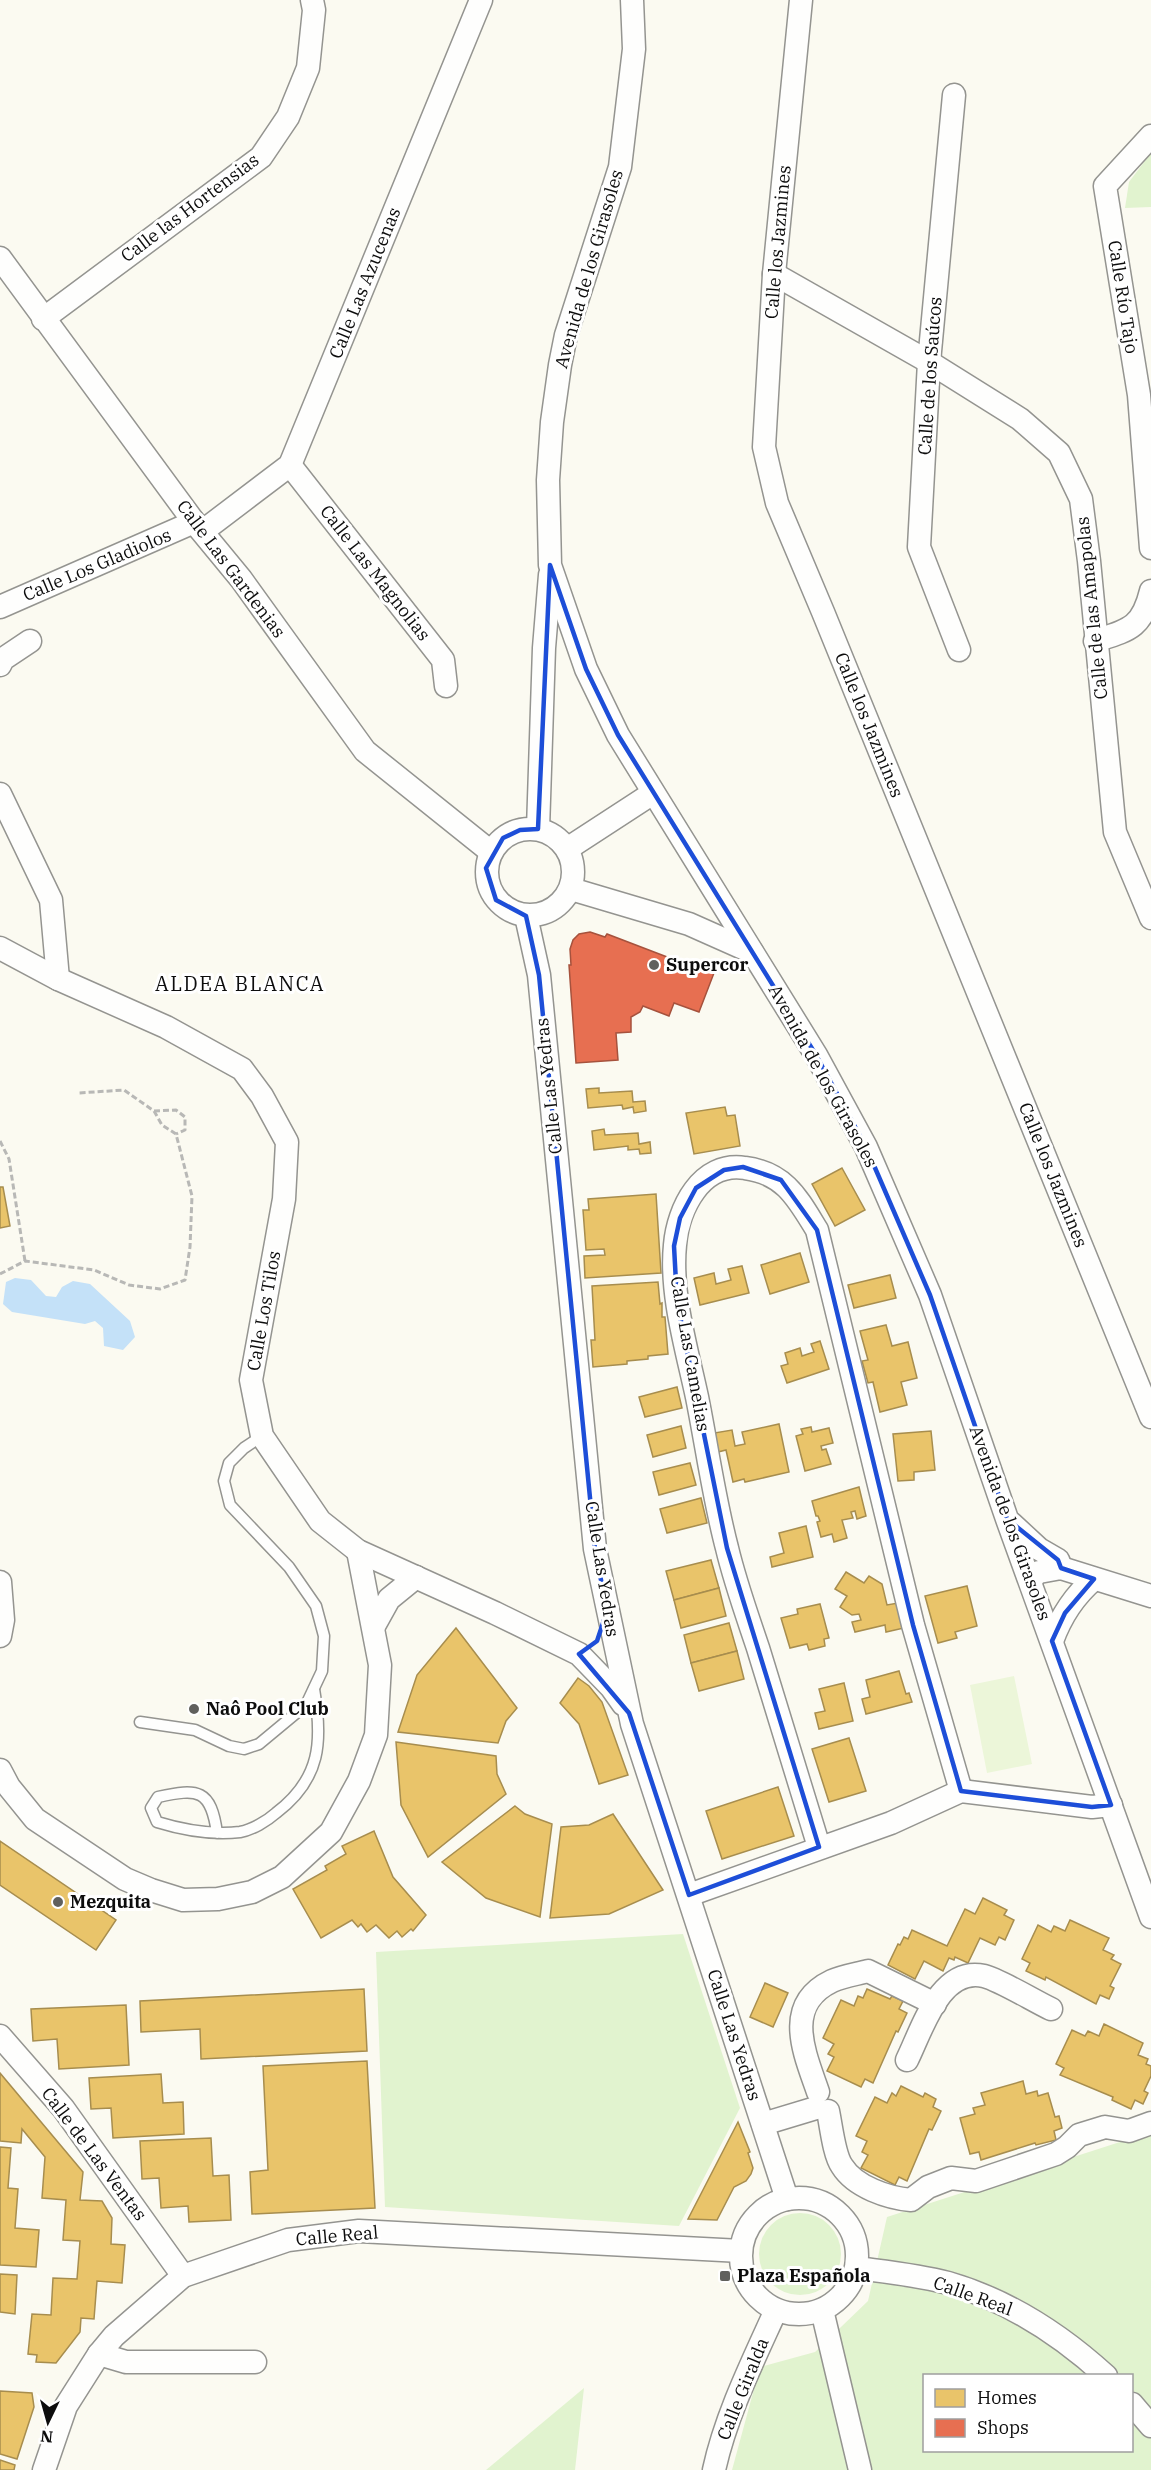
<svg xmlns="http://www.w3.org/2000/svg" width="1151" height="2470" viewBox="0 0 1151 2470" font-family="'IBM Plex Serif',serif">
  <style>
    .green { fill: #e1f3cf; fill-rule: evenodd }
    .pitch { fill: #ecf6d9 }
    .water { fill: #c4e1f8 }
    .homes { fill: #e9c46a; stroke: #a78d4e; stroke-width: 1.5 }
    .shops { fill: #e76f51; stroke: #a6523d; stroke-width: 1.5 }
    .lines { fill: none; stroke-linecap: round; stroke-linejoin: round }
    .service-casing { stroke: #949490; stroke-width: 13 }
    .minor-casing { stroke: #949490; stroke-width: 25 }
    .path { stroke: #b8b8b6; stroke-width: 3; stroke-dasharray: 6 3; stroke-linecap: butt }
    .service { stroke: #fefefd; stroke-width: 10 }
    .minor { stroke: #fefefd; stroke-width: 22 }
    .marked { fill: none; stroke: #1d4ed8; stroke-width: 4.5; stroke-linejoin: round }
    .poi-dot { fill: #60605d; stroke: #fff; stroke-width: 2 }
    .labels { text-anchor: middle; stroke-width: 6; stroke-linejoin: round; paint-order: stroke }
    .street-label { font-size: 18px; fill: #0d0d0d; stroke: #fff }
    .poi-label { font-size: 18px; font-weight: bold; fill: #0d0d0d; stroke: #fff; text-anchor: start }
    .neighbourhood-label { font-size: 20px; letter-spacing: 1.5px; fill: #0d0d0d; stroke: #fff }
  </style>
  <rect width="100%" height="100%" fill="#fbfaf1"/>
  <!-- green -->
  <g class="green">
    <polygon points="1151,153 1151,207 1125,208 1129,182"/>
    <polygon points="683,1934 740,2108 679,2226 385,2207 376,1952"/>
    <path d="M1151,2132V2470H732L760,2367L815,2352L868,2301L887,2217ZM924,2376H1132V2450H924Z"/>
    <circle cx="800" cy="2254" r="41"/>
    <polygon points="584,2388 575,2470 486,2470"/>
  </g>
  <!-- pitch -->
  <polygon class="pitch" points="1014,1676 1032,1764 987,1773 970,1685"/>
  <!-- water -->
  <polygon class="water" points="15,1278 31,1280 46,1296 56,1297 62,1287 73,1281 90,1284 130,1321 135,1337 123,1350 104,1346 103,1328 95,1321 85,1324 12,1312 3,1304 6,1282"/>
  <!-- homes -->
  <g class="homes">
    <polygon points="599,1088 599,1093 632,1091 633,1102 645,1101 646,1111 634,1113 633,1107 623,1109 622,1105 588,1108 586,1089"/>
    <polygon points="725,1107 727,1116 735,1115 740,1146 694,1154 686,1113"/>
    <polygon points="604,1129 605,1135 638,1133 639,1144 650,1142 651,1153 640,1154 639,1149 628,1150 628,1146 594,1150 592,1131"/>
    <polygon points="842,1168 865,1210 835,1226 812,1184"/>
    <polygon points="0,1187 3,1187 10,1226 0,1228"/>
    <polygon points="656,1194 661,1273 585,1278 584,1256 605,1255 604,1249 586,1250 583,1210 589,1210 588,1199"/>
    <polygon points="800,1253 809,1282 770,1294 761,1265"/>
    <polygon points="742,1266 749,1293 700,1305 694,1278 714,1273 716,1284 731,1280 728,1269"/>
    <polygon points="890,1275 896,1298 854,1308 848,1285"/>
    <polygon points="658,1282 660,1304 662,1303 662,1317 665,1317 668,1354 648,1356 648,1359 627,1361 627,1364 593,1367 591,1340 595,1340 592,1286"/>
    <polygon points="886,1325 892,1346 908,1342 917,1378 901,1382 907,1405 880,1412 873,1382 868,1383 862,1361 868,1360 860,1331"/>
    <polygon points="820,1341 829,1369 787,1383 781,1366 788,1364 785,1353 800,1348 802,1356 814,1352 811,1344"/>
    <polygon points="677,1387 682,1408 645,1417 639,1397"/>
    <polygon points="779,1424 789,1472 745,1482 744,1479 733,1482 726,1450 718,1452 714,1433 732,1430 735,1446 745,1444 742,1432"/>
    <polygon points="681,1426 686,1448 653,1457 647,1435"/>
    <polygon points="811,1427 812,1432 829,1428 833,1443 821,1446 822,1450 826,1449 831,1464 805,1471 796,1436 803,1434 801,1429"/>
    <polygon points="931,1431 935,1470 914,1472 914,1480 898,1481 893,1434"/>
    <polygon points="690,1463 696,1485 659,1495 653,1472"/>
    <polygon points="859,1487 866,1516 857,1519 855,1511 851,1512 853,1518 842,1520 847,1538 834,1542 832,1534 821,1537 817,1522 820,1521 818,1516 816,1516 812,1501"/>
    <polygon points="701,1498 707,1523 667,1533 660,1509"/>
    <polygon points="806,1526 813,1557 772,1567 770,1557 784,1553 779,1533"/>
    <polygon points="711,1560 719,1588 674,1600 666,1571"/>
    <polygon points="846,1572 864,1583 869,1576 882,1584 887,1605 898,1603 904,1628 886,1632 885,1625 855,1632 852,1622 861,1620 859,1614 852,1615 840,1607 847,1596 835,1589"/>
    <polygon points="967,1586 977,1626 955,1632 957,1638 938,1643 925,1596"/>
    <polygon points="719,1588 726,1616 681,1628 674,1600"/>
    <polygon points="820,1604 829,1638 824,1639 825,1646 809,1650 807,1644 790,1648 781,1618 798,1614 797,1609"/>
    <polygon points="729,1623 737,1651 691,1663 684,1635"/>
    <polygon points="456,1628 517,1708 506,1721 498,1743 398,1732 417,1675"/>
    <polygon points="737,1651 744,1679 699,1691 691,1663"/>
    <polygon points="899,1671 906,1694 909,1693 912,1702 866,1714 862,1699 870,1697 866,1680"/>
    <polygon points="578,1678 589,1686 602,1702 628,1775 599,1784 579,1724 560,1703"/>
    <polygon points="844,1683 853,1721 819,1729 815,1713 825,1711 819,1689"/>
    <polygon points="849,1738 866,1791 829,1802 812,1749"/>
    <polygon points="396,1742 496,1756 497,1774 506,1794 428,1857 401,1805"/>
    <polygon points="778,1787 794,1836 722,1859 706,1811"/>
    <polygon points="515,1806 525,1814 552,1824 540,1917 486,1898 442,1862"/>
    <polygon points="613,1814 663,1890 609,1914 550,1918 561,1827 589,1825"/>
    <polygon points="374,1831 393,1877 426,1915 413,1931 411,1929 402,1937 397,1931 389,1938 376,1925 367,1932 361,1924 358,1927 352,1920 321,1938 293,1889 327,1870 325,1866 346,1854 342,1846"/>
    <polygon points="0,1841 116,1920 96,1950 0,1885"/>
    <polygon points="983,1898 1007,1910 1004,1915 1014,1920 1005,1940 999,1937 995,1945 980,1938 968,1963 955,1957 954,1960 949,1958 943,1971 924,1961 915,1979 888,1965 898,1944 900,1945 904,1937 908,1939 912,1930 947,1946 965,1909 975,1914"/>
    <polygon points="1070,1920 1109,1938 1103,1950 1114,1955 1111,1959 1121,1964 1110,1986 1114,1988 1109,1999 1100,1995 1096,2004 1046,1977 1045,1980 1026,1971 1030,1963 1022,1959 1038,1925 1051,1932 1054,1926 1065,1931"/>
    <polygon points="765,1983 788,1993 773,2027 750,2017"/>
    <polygon points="364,1989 367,2051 201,2059 200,2029 141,2032 140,2001"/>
    <polygon points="867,1989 890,1999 892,1996 903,2001 899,2009 907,2013 898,2032 896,2031 873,2083 865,2079 861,2087 827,2071 834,2057 828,2054 834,2044 823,2038 841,2000 854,2006 858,1996 863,1998"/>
    <polygon points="126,2005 129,2065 59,2069 57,2039 33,2041 31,2009"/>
    <polygon points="1104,2024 1143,2043 1138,2055 1148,2059 1146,2064 1151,2066 1151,2076 1144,2091 1148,2093 1143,2104 1135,2100 1131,2109 1112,2100 1113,2097 1060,2075 1064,2068 1056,2064 1072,2030 1085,2036 1088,2031 1099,2036"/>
    <polygon points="367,2061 375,2208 252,2214 250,2172 268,2170 263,2066"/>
    <polygon points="0,2073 83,2172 80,2200 102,2201 112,2218 111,2244 125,2245 122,2283 97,2281 94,2319 81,2318 80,2332 56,2363 36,2362 37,2355 28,2354 32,2314 51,2315 53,2278 77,2279 80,2241 63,2240 66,2200 42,2198 45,2157 22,2129 21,2143 0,2141"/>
    <polygon points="161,2074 163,2103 183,2102 184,2134 113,2138 111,2108 91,2109 89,2078"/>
    <polygon points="1023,2081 1026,2094 1037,2091 1038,2096 1048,2093 1055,2117 1059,2116 1062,2128 1054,2131 1056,2140 1036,2145 1035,2143 981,2160 979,2152 970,2154 960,2118 975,2114 973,2108 985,2105 981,2093"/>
    <polygon points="901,2086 923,2097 925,2093 936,2099 933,2107 941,2111 932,2130 929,2129 907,2181 899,2177 895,2185 861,2168 868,2155 862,2152 867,2141 856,2136 875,2097 887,2103 892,2093 896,2096"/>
    <polygon points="738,2122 750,2152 748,2153 753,2168 751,2174 746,2181 734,2187 717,2220 688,2219"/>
    <polygon points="211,2138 213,2176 229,2175 231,2220 189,2222 188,2206 161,2208 159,2178 142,2179 140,2141"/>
    <polygon points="0,2147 11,2148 8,2188 18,2189 15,2228 39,2230 36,2267 0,2265"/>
    <polygon points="0,2274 17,2275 15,2314 0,2312"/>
    <polygon points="0,2391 32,2393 34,2407 17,2459 0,2454"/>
    <polygon points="0,2460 15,2465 14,2470 0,2470"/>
  </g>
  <!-- shops -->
  <polygon class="shops" points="590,932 605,937 607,934 688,965 689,962 714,973 699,1012 674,1003 669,1016 643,1006 640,1012 631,1017 631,1032 616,1033 618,1060 576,1063 569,965 571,965 570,949 573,940 579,934"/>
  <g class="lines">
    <!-- service casing -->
    <g class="service-casing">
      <g id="service">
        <polyline points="140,1722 195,1730 229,1746 244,1749 259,1744 306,1705 322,1671 324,1636 316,1606 289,1567 230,1505 224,1481 229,1463 244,1448 262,1436"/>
        <path d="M217,1833C211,1789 198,1788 158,1797L151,1808L157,1822C183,1830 213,1835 240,1832C252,1830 267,1821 276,1813C321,1779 323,1741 314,1689"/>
      </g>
    </g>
    <!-- minor casing -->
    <g class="minor-casing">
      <g id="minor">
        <polyline points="632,0 634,49 620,167 566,335 560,365 552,422 548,480 550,565 586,669 618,735 816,1055 866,1147 930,1295 1007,1519 1151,1917"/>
        <polyline points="801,0 774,274 764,447 777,503 823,612 1151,1417"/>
        <polyline points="954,95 929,362 919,547 959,650"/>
        <polyline points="1151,136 1105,186 1139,395 1151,548"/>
        <polyline points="0,258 194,522 241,579 365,751 491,852"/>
        <polyline points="774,274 929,362 1020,419 1059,453 1081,499 1089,561 1115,832 1151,918"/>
        <polyline points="43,319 261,157 288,117 308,68 314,10 312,0"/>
        <polyline points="290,465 443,660 446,686"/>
        <polyline points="203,531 290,465 481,0"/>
        <polyline points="0,607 194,522"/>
        <path d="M1095,641C1129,630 1142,628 1151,591"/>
        <polyline points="0,665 3,659 30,641"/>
        <polyline points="0,794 51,900 58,979"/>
        <circle cx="530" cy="872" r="43"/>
        <polyline points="538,829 544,648 550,575"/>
        <polyline points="567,849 653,793"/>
        <polyline points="571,889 689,924 752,952"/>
        <polyline points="526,916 539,975 595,1549 632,1724 787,2199"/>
        <polyline points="0,948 58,979 166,1027 242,1069 262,1096 287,1142 284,1199 251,1380 262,1436 320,1521 358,1551 495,1613 579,1654 611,1687 623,1704"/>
        <polyline points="1012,1524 1039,1549 1058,1560 1061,1568"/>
        <polyline points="0,1582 3,1620 0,1636"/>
        <polyline points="1031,1583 1033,1576 1039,1572 1061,1568 1151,1596"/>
        <polyline points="374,1626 389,1599 416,1577"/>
        <path d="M1052,1641C1061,1616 1074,1596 1094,1579"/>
        <polyline points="0,1770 9,1787 35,1819 125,1879 151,1890 183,1900 218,1899 252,1892 282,1877 331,1832 359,1781 376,1735 380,1665 358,1551"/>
        <path d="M819,1847C799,1781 778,1714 758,1648C747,1615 735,1582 727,1548C714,1499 707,1447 697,1397C687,1350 670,1294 675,1245C678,1209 701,1161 745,1168C785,1173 798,1199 817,1230L913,1625L961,1791"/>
        <polyline points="689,1895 891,1823 961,1791 1092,1807 1111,1805"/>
        <polyline points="0,2036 63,2108 183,2276"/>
        <path d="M907,2060C922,2030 940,1966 984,1976C1000,1980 1034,2001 1051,2009"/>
        <path d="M818,2092C805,2054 782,2005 832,1981C843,1976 857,1974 868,1971L935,2004"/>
        <path d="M828,2111C831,2125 834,2155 842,2166C855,2187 888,2198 911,2200L928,2187L951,2178L976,2181L1056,2154L1067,2147L1079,2135L1105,2127L1129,2131L1151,2123"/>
        <polyline points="763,2124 816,2108"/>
        <circle cx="799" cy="2256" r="58"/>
        <path d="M857,2268C887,2272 918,2275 948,2283C1007,2300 1061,2335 1106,2376"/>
        <polyline points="822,2310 860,2470"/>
        <polyline points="99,2354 126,2362 255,2362"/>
        <polyline points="1132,2404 1151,2426"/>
        <polyline points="44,2470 66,2406 99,2354 114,2336 183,2276 288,2240 359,2231 741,2251"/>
        <path d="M714,2470C726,2415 753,2361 776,2310"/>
      </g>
    </g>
    <!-- path -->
    <g class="path">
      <polyline points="154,1111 176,1110 185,1117 185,1130 176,1134"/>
      <polyline points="0,1141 9,1159 25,1261"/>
      <polyline points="0,1274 25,1261 94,1270 129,1285 160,1289 185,1280 190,1247 192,1196 176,1134 162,1125 154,1111 124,1090 78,1093"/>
    </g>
    <!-- service -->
    <use href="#service" class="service"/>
    <!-- minor -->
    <use href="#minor" class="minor"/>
  </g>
  <!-- marked area -->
  <path class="marked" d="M550,565L586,669L618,735L816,1055L866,1147L930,1295L1007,1519L1058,1560L1061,1568L1094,1579L1065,1613L1052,1641L1111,1805L1092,1807L961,1791L913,1625L817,1230L781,1180L743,1167L724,1170L696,1188L680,1218L674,1246L677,1301L727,1548L819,1847L689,1895L629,1713L579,1654L597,1641L607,1611L595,1549L539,975L526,916L496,900L486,868L503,838L520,830L538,829Z"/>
  <!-- markers -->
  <g class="poi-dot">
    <circle cx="654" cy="965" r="6"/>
    <circle cx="194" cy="1709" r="6"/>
    <circle cx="58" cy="1902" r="6"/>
    <rect x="719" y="2270" width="12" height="12" rx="3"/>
  </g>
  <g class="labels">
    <!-- street labels -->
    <g class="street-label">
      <text transform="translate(190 208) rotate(-37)" y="6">Calle las Hortensias</text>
      <text transform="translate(778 242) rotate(-85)" y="6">Calle los Jazmines</text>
      <text transform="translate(589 269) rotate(-74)" y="6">Avenida de los Girasoles</text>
      <text transform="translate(365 283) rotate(-68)" y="6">Calle Las Azucenas</text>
      <text transform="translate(1123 297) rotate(81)" y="6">Calle Río Tajo</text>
      <text transform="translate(930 376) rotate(-86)" y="6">Calle de los Saúcos</text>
      <text transform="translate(97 565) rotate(-23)" y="6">Calle Los Gladiolos</text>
      <text transform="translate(231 569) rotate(53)" y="6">Calle Las Gardenias</text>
      <text transform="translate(375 573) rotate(52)" y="6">Calle Las Magnolias</text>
      <text transform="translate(1092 608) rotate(-96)" y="6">Calle de las Amapolas</text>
      <text transform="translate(869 725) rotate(68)" y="6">Calle los Jazmines</text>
      <text transform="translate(823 1076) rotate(61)" y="6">Avenida de los Girasoles</text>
      <text transform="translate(549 1086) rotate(-96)" y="6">Calle Las Yedras</text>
      <text transform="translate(1053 1175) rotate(68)" y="6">Calle los Jazmines</text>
      <text transform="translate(264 1311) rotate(-80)" y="6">Calle Los Tilos</text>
      <text transform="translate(690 1354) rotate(80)" y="6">Calle Las Camelias</text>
      <text transform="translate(1010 1523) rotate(70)" y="6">Avenida de los Girasoles</text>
      <text transform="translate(602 1569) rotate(81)" y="6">Calle Las Yedras</text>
      <text transform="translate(734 2035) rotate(72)" y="6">Calle Las Yedras</text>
      <text transform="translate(94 2154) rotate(53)" y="6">Calle de Las Ventas</text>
      <text transform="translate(337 2236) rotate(-5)" y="6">Calle Real</text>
      <text transform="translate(973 2296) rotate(20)" y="6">Calle Real</text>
      <text transform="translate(743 2389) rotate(-68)" y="6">Calle Giralda</text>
    </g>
    <!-- poi labels -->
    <g class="poi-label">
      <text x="666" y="971">Supercor</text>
      <text x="206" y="1715">Naô Pool Club</text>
      <text x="70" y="1908">Mezquita</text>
      <text x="737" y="2282">Plaza Española</text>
    </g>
    <!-- neighbourhood labels -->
    <g class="neighbourhood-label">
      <text x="240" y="991">ALDEA BLANCA</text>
    </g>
  </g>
  <!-- legend -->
  <rect x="923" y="2374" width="210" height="78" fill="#ffffff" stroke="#9e9e9e" stroke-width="1.5"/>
  <rect x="935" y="2389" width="30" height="18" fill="#e9c46a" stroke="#9e9e9e" stroke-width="1.5"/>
  <text x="977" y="2404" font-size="18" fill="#0d0d0d">Homes</text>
  <rect x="935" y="2419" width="30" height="18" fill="#e76f51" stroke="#9e9e9e" stroke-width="1.5"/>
  <text x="977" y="2434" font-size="18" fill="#0d0d0d">Shops</text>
  <!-- north arrow -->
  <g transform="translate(48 2422) rotate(185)" stroke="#ffffff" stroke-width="4.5" paint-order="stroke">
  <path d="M0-4.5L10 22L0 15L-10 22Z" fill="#0d0d0d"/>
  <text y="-9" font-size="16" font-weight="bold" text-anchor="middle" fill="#0d0d0d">N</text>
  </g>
</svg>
